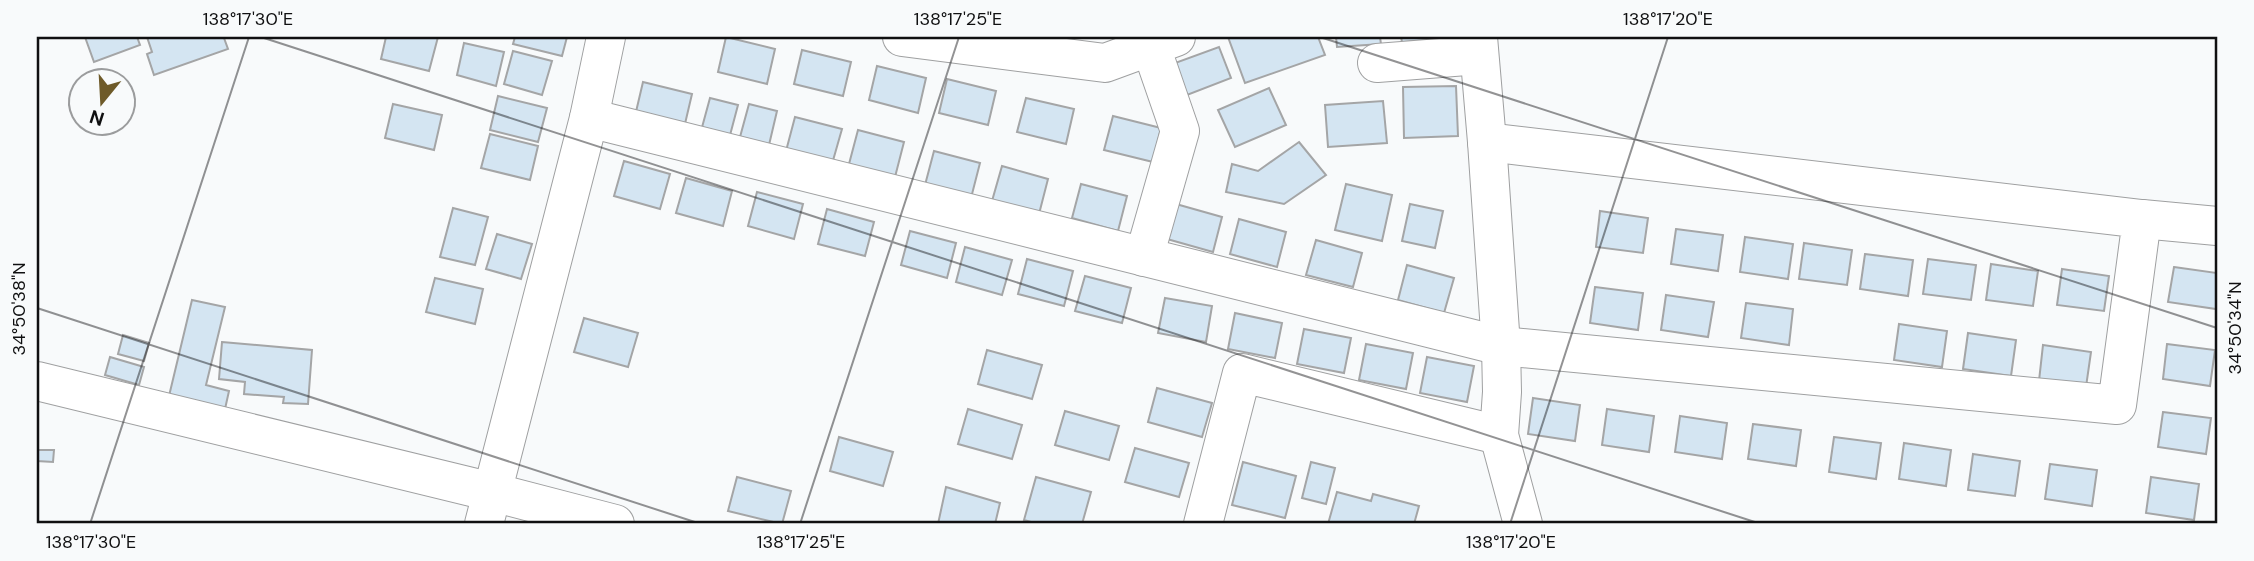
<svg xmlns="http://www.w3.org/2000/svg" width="2254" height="561" viewBox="0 0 2254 561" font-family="'DM Sans',sans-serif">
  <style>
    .building { fill: #d4e5f2; stroke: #a4a5a6; stroke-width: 2 }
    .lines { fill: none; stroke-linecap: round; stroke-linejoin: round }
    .minor-casing { stroke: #9fa0a1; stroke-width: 40 }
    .minor { stroke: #fff; stroke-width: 38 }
    .ticks { fill: none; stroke: #101011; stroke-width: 2; stroke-opacity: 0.45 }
    .neatline { fill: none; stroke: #101011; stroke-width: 2.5 }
    .ticks-label { font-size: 18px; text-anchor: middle; fill: #101011 }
  </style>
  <rect width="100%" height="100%" fill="#f8fafb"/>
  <!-- building -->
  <g class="building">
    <polygon points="85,37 137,37 140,45 94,62"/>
    <polygon points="147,37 226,37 224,38 228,49 154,75 147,54 152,52"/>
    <polygon points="386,37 438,37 429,71 381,59"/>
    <polygon points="515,37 567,37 562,56 513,44"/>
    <polygon points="726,37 775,49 767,84 718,72"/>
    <polygon points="1228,37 1318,37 1325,55 1245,83"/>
    <polygon points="1336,37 1380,37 1381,44 1337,47"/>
    <polygon points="1401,37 1446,37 1446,39 1402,42"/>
    <polygon points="464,43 504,52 496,86 457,75"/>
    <polygon points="1219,47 1231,78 1187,95 1175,63"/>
    <polygon points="802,50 851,62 843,96 794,84"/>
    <polygon points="513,51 552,61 542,95 504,84"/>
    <polygon points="877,66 926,78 918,113 869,100"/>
    <polygon points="947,79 996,91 988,125 939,113"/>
    <polygon points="643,82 692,94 684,128 635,116"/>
    <polygon points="1456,86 1458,136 1404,138 1403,87"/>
    <polygon points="1269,88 1286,125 1235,147 1218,110"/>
    <polygon points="498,96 547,108 538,142 490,130"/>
    <polygon points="710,98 738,105 729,139 701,131"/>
    <polygon points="1026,98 1074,109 1066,144 1017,132"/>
    <polygon points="1383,101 1387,143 1328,147 1325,105"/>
    <polygon points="393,104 442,115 434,150 385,138"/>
    <polygon points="749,104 777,111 769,145 740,137"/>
    <polygon points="1113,116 1161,128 1153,162 1104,150"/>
    <polygon points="795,117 842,129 832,164 786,151"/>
    <polygon points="858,130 904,142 895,177 849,164"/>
    <polygon points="490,134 538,146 530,180 481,168"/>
    <polygon points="1299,142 1326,175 1284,204 1226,192 1232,164 1258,171"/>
    <polygon points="934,151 980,163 971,198 925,185"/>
    <polygon points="624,161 670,174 660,209 614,196"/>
    <polygon points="1002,166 1048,179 1039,214 992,201"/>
    <polygon points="686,178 732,191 723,226 676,213"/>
    <polygon points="1081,184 1127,196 1118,231 1072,218"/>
    <polygon points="1346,184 1392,195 1382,241 1335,230"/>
    <polygon points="757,192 803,204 794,239 748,226"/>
    <polygon points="1176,204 1222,217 1213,252 1167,239"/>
    <polygon points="1410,204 1443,211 1435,248 1402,241"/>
    <polygon points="453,208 488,217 475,265 440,257"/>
    <polygon points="827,209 874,222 865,256 818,244"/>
    <polygon points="1600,211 1648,218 1643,253 1596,247"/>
    <polygon points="1239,219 1286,232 1277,267 1230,254"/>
    <polygon points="1676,229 1723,235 1718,271 1671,264"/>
    <polygon points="910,231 956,243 947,278 901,265"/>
    <polygon points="497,234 532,244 521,279 486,269"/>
    <polygon points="1745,237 1793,244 1788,279 1740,272"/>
    <polygon points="1316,240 1362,253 1353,287 1306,275"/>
    <polygon points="1804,243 1852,250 1847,285 1799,279"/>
    <polygon points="965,247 1012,260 1002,295 956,282"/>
    <polygon points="1865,254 1913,260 1908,296 1860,289"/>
    <polygon points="1027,259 1073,271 1064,306 1018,294"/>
    <polygon points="1928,259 1976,265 1971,300 1923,294"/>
    <polygon points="1991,264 2038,271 2033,306 1986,300"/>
    <polygon points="1407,265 1454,278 1444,313 1398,300"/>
    <polygon points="2174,267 2217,273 2216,309 2168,302"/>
    <polygon points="2062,269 2109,276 2104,311 2057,305"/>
    <polygon points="1085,276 1131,288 1122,323 1075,311"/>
    <polygon points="435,278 483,289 475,324 426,312"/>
    <polygon points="1595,287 1643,293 1638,330 1590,323"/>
    <polygon points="1666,295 1714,302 1708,337 1661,330"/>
    <polygon points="1165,298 1212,306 1206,342 1158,333"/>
    <polygon points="192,300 225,307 206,385 229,391 225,409 169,396"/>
    <polygon points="1746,303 1793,309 1789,345 1741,338"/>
    <polygon points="1235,313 1282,323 1275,358 1228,349"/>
    <polygon points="584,318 638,333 628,367 574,352"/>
    <polygon points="1899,324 1947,331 1942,367 1894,360"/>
    <polygon points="1304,329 1351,338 1344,373 1297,364"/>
    <polygon points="1968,333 2016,340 2011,376 1963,369"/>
    <polygon points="123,335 149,343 144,361 118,354"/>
    <polygon points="222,342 312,350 308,404 283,403 284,397 244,394 245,382 219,379"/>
    <polygon points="1366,344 1413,353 1406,389 1359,380"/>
    <polygon points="2167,344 2215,350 2210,386 2163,379"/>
    <polygon points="2043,345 2091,352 2086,387 2039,381"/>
    <polygon points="987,350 1042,365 1032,399 978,384"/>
    <polygon points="110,357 144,367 139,385 105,375"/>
    <polygon points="1427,357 1474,366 1467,402 1420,393"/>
    <polygon points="1157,388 1212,403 1202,437 1148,422"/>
    <polygon points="1533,398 1580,405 1575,441 1528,434"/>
    <polygon points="968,409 1022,425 1012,459 958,444"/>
    <polygon points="1607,409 1654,416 1649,452 1602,445"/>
    <polygon points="1065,411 1119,426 1109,460 1055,445"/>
    <polygon points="2163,412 2211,418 2206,454 2158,447"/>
    <polygon points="1680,416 1727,423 1722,459 1675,452"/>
    <polygon points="1753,424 1801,430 1796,466 1748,459"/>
    <polygon points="839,437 893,452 883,486 830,471"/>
    <polygon points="1834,437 1881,443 1876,479 1829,472"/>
    <polygon points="1904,443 1951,450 1946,486 1899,479"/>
    <polygon points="1135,448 1189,463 1179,497 1125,482"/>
    <polygon points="37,450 54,450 53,462 37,461"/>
    <polygon points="1973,454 2020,461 2015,496 1968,490"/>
    <polygon points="1243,462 1296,476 1285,518 1232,505"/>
    <polygon points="1311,462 1335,468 1326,504 1302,498"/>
    <polygon points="2050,464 2097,470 2092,506 2045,499"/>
    <polygon points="737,477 791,491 782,524 728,511"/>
    <polygon points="1036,477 1091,492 1082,524 1038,524 1024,520"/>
    <polygon points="2151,477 2199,484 2194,520 2146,513"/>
    <polygon points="946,487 1000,503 995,524 938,524"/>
    <polygon points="1337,492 1371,501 1373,494 1419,506 1414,524 1328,524"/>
  </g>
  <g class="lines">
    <!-- minor casing -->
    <g class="minor-casing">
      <g id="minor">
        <polyline points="902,37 1105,63 1176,37"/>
        <polyline points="1478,37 1487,142 1501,346 1502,392 1499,435 1523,524"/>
        <polyline points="1377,63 1479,55"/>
        <polyline points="589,118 1501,346 2117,405 2142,219 1487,142"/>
        <polyline points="2142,219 2217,226"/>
        <polyline points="1144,257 1180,131 1151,47"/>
        <polyline points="37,381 492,492 615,524"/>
        <polyline points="484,524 589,118 606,37"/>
        <polyline points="1203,524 1242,373 1499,435"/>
      </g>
    </g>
    <!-- minor -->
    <use href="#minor" class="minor"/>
  </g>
  <!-- ticks -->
  <path class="ticks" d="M261,37L1761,524M1320,37L2217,328M37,308L701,524M90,524L249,37M800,524L959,37M1510,524L1668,37"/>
  <!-- border -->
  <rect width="2254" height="561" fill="none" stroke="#f8fafb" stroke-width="77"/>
  <!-- north arrow -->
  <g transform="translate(102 102) rotate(198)"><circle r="33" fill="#f8fafb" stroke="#9b9c9d" stroke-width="2"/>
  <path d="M0-5L12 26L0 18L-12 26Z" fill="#6e5a29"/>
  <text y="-10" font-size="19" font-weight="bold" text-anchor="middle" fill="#101011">N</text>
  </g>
  <rect x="38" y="38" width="2178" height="484" class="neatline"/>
  <g class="ticks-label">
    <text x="248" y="25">138°17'30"E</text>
    <text x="958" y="25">138°17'25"E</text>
    <text x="1668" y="25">138°17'20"E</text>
    <text transform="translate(19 309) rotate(-90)" y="6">34°50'38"N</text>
    <text transform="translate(2235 328) rotate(-90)" y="6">34°50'34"N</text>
    <text x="91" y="548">138°17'30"E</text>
    <text x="801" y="548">138°17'25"E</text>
    <text x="1511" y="548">138°17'20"E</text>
  </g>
</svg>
